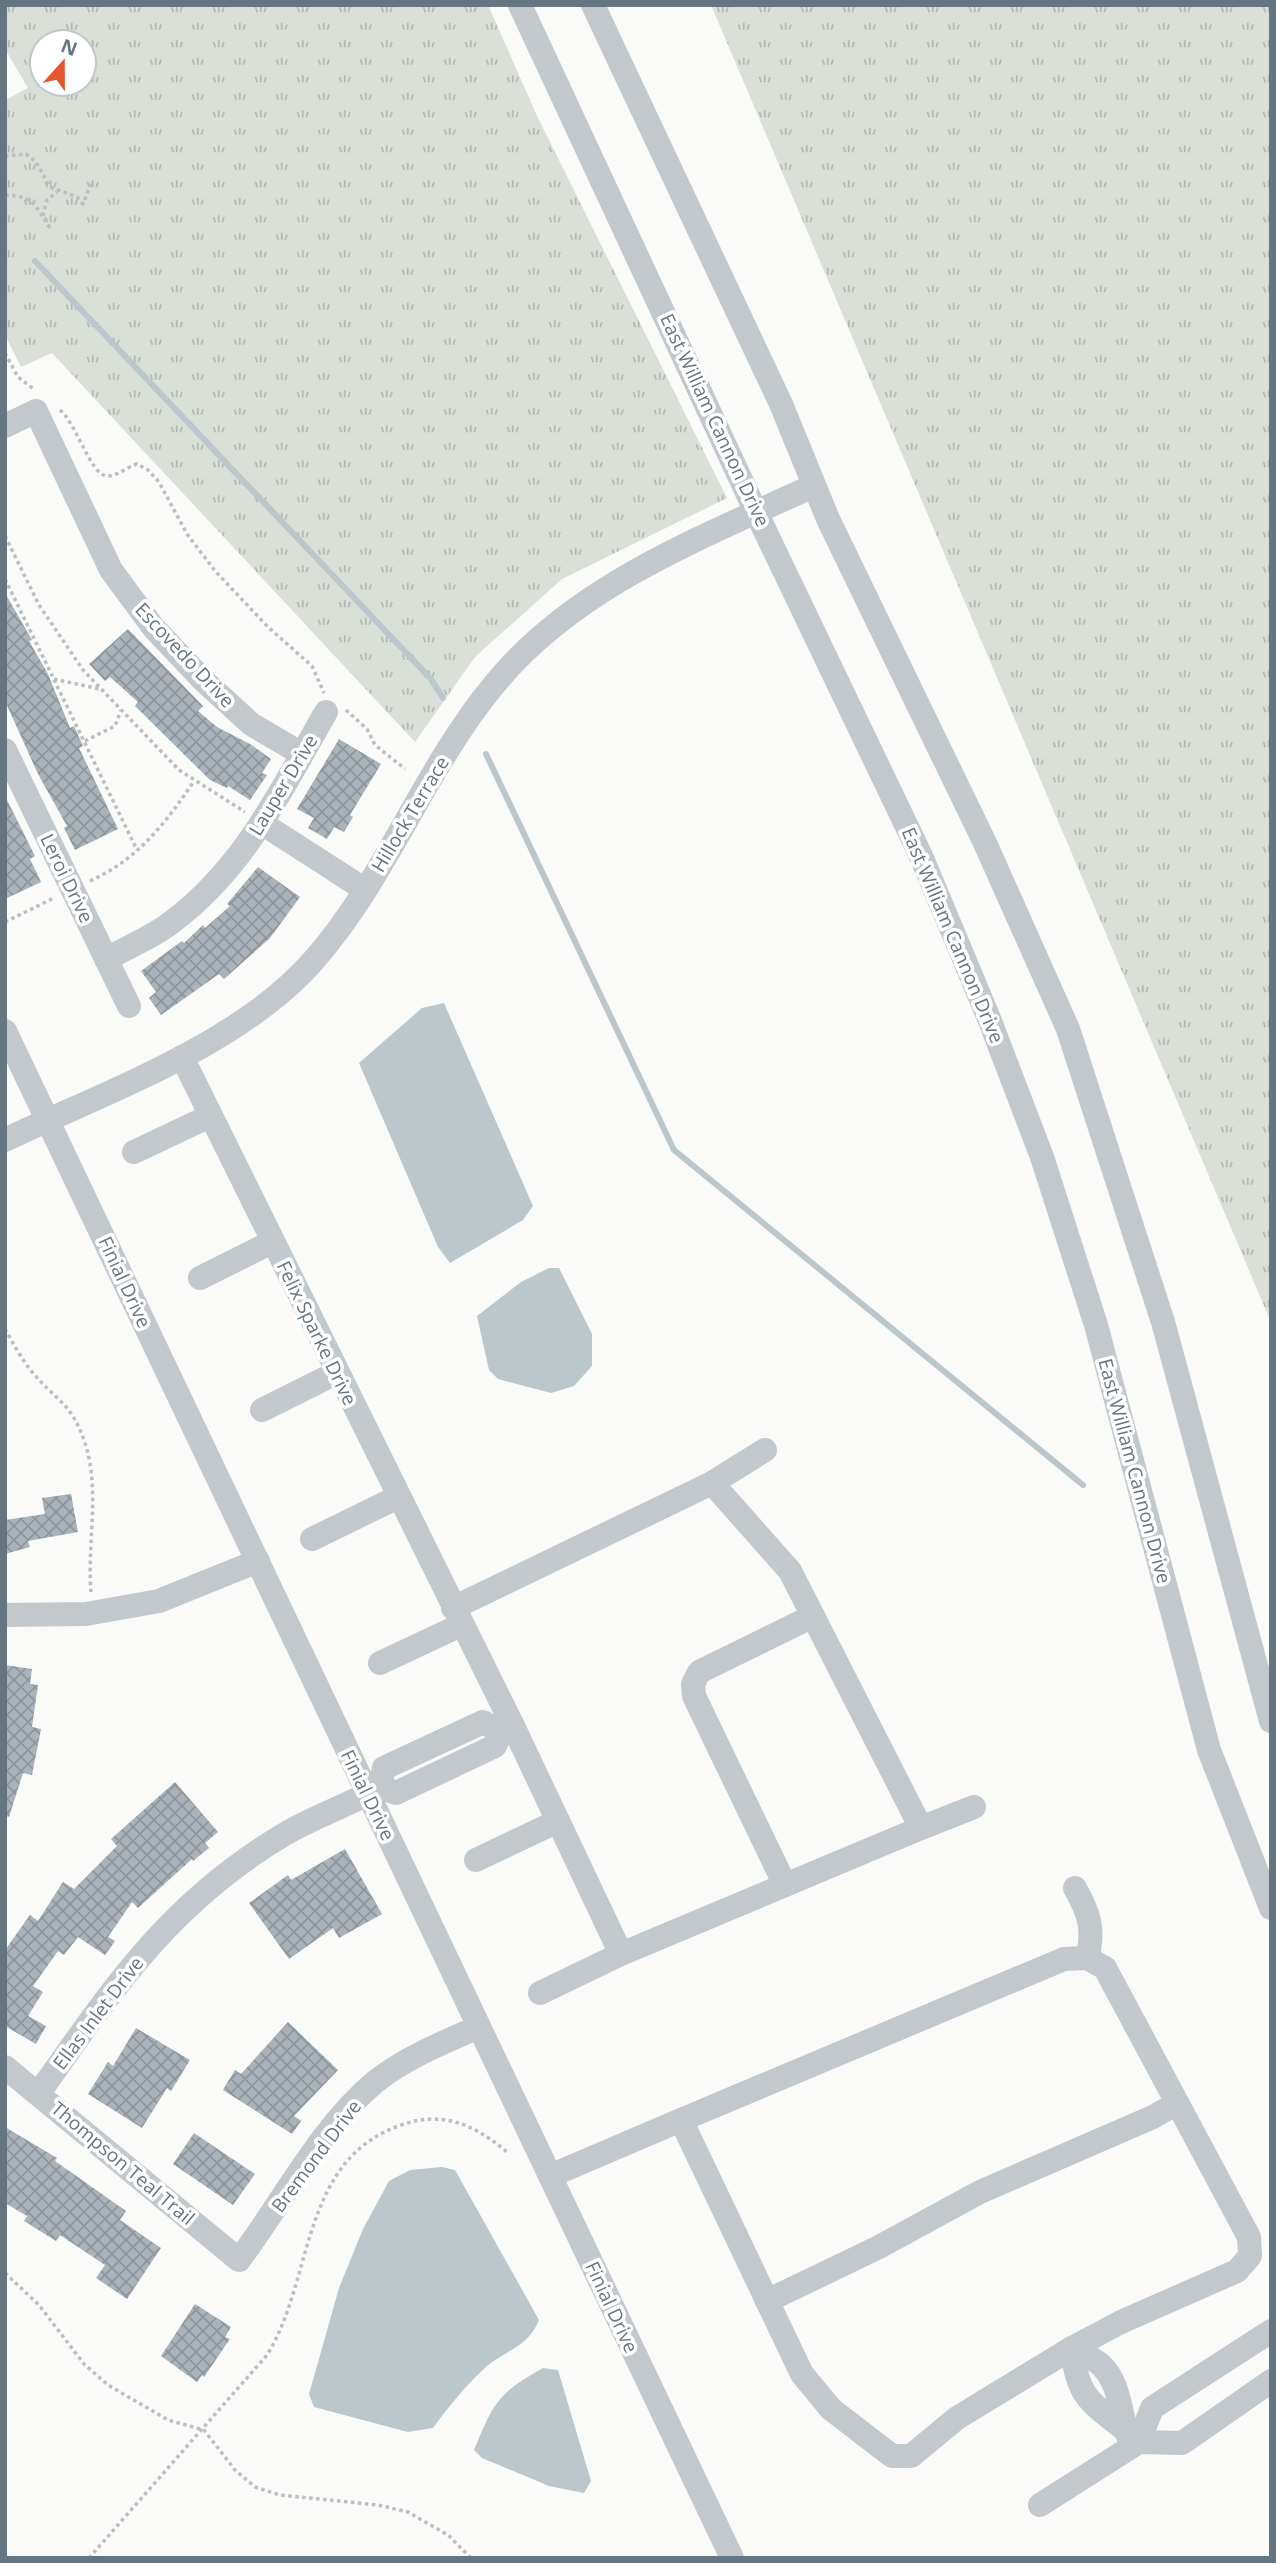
<svg xmlns="http://www.w3.org/2000/svg" width="1276" height="2563" viewBox="0 0 1276 2563" font-family="'Open Sans',sans-serif">
  <style>
    .grass { fill: url(#grass-tufts); fill-rule: evenodd }
    .water { fill: #bbc7cb }
    .lines { fill: none; stroke-linecap: round; stroke-linejoin: round }
    .stream { stroke: #bbc7cb; stroke-width: 6 }
    .building { fill: url(#building-cross-hatch) }
    .path { stroke: #bbbfc2; stroke-width: 3.5; stroke-dasharray: 3.5 3.5; stroke-linecap: butt }
    .minor { stroke: #c3c8cc; stroke-width: 24 }
    .labels { text-anchor: middle; stroke-width: 7; stroke-linejoin: round; paint-order: stroke }
    .street-label { font-size: 19px; fill: #657683; stroke: #fff }
  </style>
  <defs>
    <pattern id="grass-tufts" width="24" height="20" patternUnits="userSpaceOnUse" patternTransform="scale(1.75)"><rect width="24" height="20" fill="#dadfd7"/><path d="M3 7l-1-3M5 7V3M7 7l1-3M15 17l-1-3M17 17v-4M19 17l1-3" fill="none" stroke="#b4b9b4"/></pattern>
    <pattern id="building-cross-hatch" width="8" height="8" patternUnits="userSpaceOnUse" patternTransform="scale(1.75)"><rect width="8" height="8" fill="#aab3b9"/><path d="M0 0l8 8M0 8l8-8" fill="none" stroke="#8e969c"/></pattern>
  </defs>
  <rect width="100%" height="100%" fill="#fafaf8"/>
  <!-- grass -->
  <g class="grass">
    <path d="M5,5H488L537,116L727,498L562,579L475,657L415,742L52,353L21,367L5,335V100L28,88L5,49ZM84,42V84H42V42Z"/>
    <polygon points="711,5 1271,5 1271,1322"/>
  </g>
  <!-- water -->
  <g class="water">
    <polygon points="444,1003 533,1206 523,1220 450,1263 438,1247 359,1063 422,1008"/>
    <polygon points="549,1268 559,1268 592,1334 592,1366 574,1386 551,1393 498,1379 489,1370 477,1316 521,1282"/>
    <path d="M442,2167L455,2170L539,2320C528,2347 508,2349 487,2366C467,2384 449,2406 433,2428L408,2432L314,2407L309,2394L339,2288L363,2229L389,2181L410,2170Z"/>
    <path d="M543,2368L558,2370L591,2481L584,2493L549,2486L482,2458L474,2450C494,2402 497,2394 543,2368Z"/>
  </g>
  <g class="lines">
    <!-- stream -->
    <g class="stream">
      <polyline points="35,261 431,679 443,698"/>
      <polyline points="486,754 674,1150 1083,1485"/>
    </g>
  </g>
  <!-- building -->
  <g class="building">
    <polygon points="5,593 32,640 29,641 48,674 70,728 74,726 83,746 79,748 118,829 75,850 64,828 67,826 38,774 5,701"/>
    <polygon points="128,629 203,706 198,711 217,727 250,744 271,759 262,773 267,775 250,800 228,786 227,788 210,780 135,706 138,702 110,677 105,681 89,664"/>
    <polygon points="339,739 381,764 350,815 353,817 344,832 334,827 327,839 308,828 314,818 297,809"/>
    <polygon points="5,796 35,856 30,859 41,882 5,899"/>
    <polygon points="258,867 300,897 270,938 224,979 219,974 161,1015 149,998 156,992 141,971 182,941 184,943 203,925 205,928 230,906 227,904"/>
    <polygon points="71,1494 78,1532 28,1541 30,1547 5,1554 5,1520 45,1514 42,1498"/>
    <polygon points="5,1665 32,1669 30,1684 38,1685 32,1727 41,1729 32,1775 23,1773 9,1817 5,1816"/>
    <polygon points="175,1782 218,1832 205,1843 209,1848 193,1861 192,1859 138,1908 132,1902 108,1937 115,1941 105,1955 78,1937 64,1955 58,1951 33,1986 43,1992 28,2016 46,2026 36,2044 5,2026 5,1950 30,1915 38,1921 63,1882 74,1889 117,1846 111,1839"/>
    <polygon points="345,1849 382,1914 339,1938 333,1928 289,1959 249,1903 288,1875 291,1880"/>
    <polygon points="288,2022 338,2070 294,2116 301,2121 292,2134 223,2090 235,2070 241,2074"/>
    <polygon points="136,2028 190,2060 171,2091 167,2088 142,2128 88,2094 108,2062 113,2066"/>
    <polygon points="5,2127 57,2158 55,2161 126,2211 120,2220 161,2248 127,2299 96,2278 105,2265 60,2235 56,2241 24,2221 27,2216 5,2203"/>
    <polygon points="194,2133 255,2174 233,2205 173,2164"/>
    <polygon points="195,2304 231,2327 225,2337 230,2339 204,2377 202,2375 197,2382 161,2356"/>
  </g>
  <g class="lines">
    <!-- path -->
    <g class="path">
      <polyline points="5,156 26,154 36,162 50,187 77,197 83,204 92,181"/>
      <path d="M5,195C35,196 35,206 50,228"/>
      <polyline points="43,216 47,200 57,192"/>
      <polyline points="5,353 18,377 35,390"/>
      <path d="M60,410C76,423 90,473 106,476C116,477 127,467 137,464L148,470L159,482L187,534L216,572L268,627L312,666L324,693"/>
      <polyline points="5,536 39,605 83,670 179,770 245,812"/>
      <polyline points="5,579 137,850"/>
      <polyline points="54,679 100,689"/>
      <polyline points="346,710 367,729 375,745 405,769"/>
      <polyline points="85,741 115,726 121,710"/>
      <path d="M90,881C137,860 166,823 194,781"/>
      <polyline points="5,922 54,898"/>
      <path d="M5,1329C15,1347 26,1367 41,1382C52,1394 66,1404 74,1418C106,1474 86,1534 91,1593"/>
      <polyline points="5,2273 39,2305 84,2364 108,2385 168,2420 204,2430 235,2470 255,2487 280,2495 378,2505 408,2512 448,2535 471,2558"/>
      <path d="M89,2558L267,2355C315,2278 299,2158 404,2124C444,2111 475,2125 507,2152"/>
    </g>
    <!-- minor -->
    <g class="minor">
      <polyline points="520,5 756,512 921,856 990,1021 1042,1157 1096,1325 1209,1750 1271,1908"/>
      <polyline points="593,5 781,404 828,519 985,843 1068,1029 1163,1322 1271,1721"/>
      <polyline points="5,426 36,411 111,570 153,627 203,680 251,724 302,754"/>
      <polyline points="5,750 129,1006"/>
      <polyline points="263,824 364,889"/>
      <path d="M106,959C128,947 153,937 172,922C246,866 281,790 326,712"/>
      <polyline points="5,1031 732,2558"/>
      <polyline points="182,1057 513,1726"/>
      <path d="M5,1140C105,1092 240,1045 314,960C386,878 424,770 493,686C574,586 699,539 813,486"/>
      <polyline points="134,1152 210,1116"/>
      <polyline points="200,1278 272,1242"/>
      <polyline points="262,1410 336,1373"/>
      <polyline points="712,1483 765,1450"/>
      <polyline points="312,1539 398,1497"/>
      <polyline points="5,1615 86,1614 159,1601 258,1561"/>
      <polyline points="380,1663 461,1625"/>
      <polyline points="380,1787 396,1793 495,1746 501,1732 513,1726 621,1954 921,1828 790,1571 712,1483 453,1608"/>
      <polyline points="921,1828 974,1807"/>
      <polyline points="476,1860 558,1821"/>
      <polyline points="785,1885 694,1696 693,1684 699,1672 813,1616"/>
      <path d="M1075,1888C1089,1913 1095,1930 1087,1958"/>
      <polygon points="1087,1958 1105,1968 1249,2237 1250,2256 1237,2271 1121,2322 1072,2348 957,2418 911,2456 892,2456 831,2409 802,2374 681,2120 1064,1959"/>
      <polyline points="540,1993 621,1954"/>
      <path d="M5,2067L239,2260C282,2203 321,2127 375,2082C405,2058 444,2042 479,2027"/>
      <path d="M39,2093C113,1988 171,1901 285,1834C315,1816 350,1805 380,1787L384,1768L483,1722L501,1732"/>
      <polyline points="550,2176 681,2120"/>
      <polyline points="767,2301 879,2247 980,2192 1153,2117 1177,2103"/>
      <path d="M1124,2429C1088,2401 1077,2395 1072,2348C1081,2353 1093,2358 1101,2365C1123,2386 1119,2420 1132,2446"/>
      <polyline points="1139,2442 1152,2408 1271,2331"/>
      <polyline points="1040,2505 1139,2442 1182,2443 1271,2381"/>
    </g>
  </g>
  <g class="labels">
    <!-- street labels -->
    <g class="street-label">
      <text transform="translate(715 420) rotate(65)" y="7">East William Cannon Drive</text>
      <text transform="translate(185 655) rotate(47)" y="7">Escovedo Drive</text>
      <text transform="translate(283 785) rotate(-59)" y="7">Lauper Drive</text>
      <text transform="translate(410 814) rotate(-59)" y="7">Hillock Terrace</text>
      <text transform="translate(67 878) rotate(64)" y="7">Leroi Drive</text>
      <text transform="translate(953 935) rotate(67)" y="7">East William Cannon Drive</text>
      <text transform="translate(125 1282) rotate(65)" y="7">Finial Drive</text>
      <text transform="translate(317 1333) rotate(64)" y="7">Felix Sparke Drive</text>
      <text transform="translate(1135 1471) rotate(75)" y="7">East William Cannon Drive</text>
      <text transform="translate(368 1795) rotate(64)" y="7">Finial Drive</text>
      <text transform="translate(98 2013) rotate(-53)" y="7">Ellas Inlet Drive</text>
      <text transform="translate(316 2156) rotate(-53)" y="7">Bremond Drive</text>
      <text transform="translate(123 2163) rotate(40)" y="7">Thompson Teal Trail</text>
      <text transform="translate(612 2307) rotate(65)" y="7">Finial Drive</text>
    </g>
  </g>
  <!-- border -->
  <rect width="1276" height="2563" fill="none" stroke="#657683" stroke-width="14"/>
  <!-- north arrow -->
  <g transform="translate(63 63) rotate(21)"><circle r="33" fill="#ffffff" stroke="#c1c8cd" stroke-width="2"/>
  <path d="M0-5L12 26L0 18L-12 26Z" fill="#e4572e"/>
  <text y="-10" font-size="19" font-weight="bold" text-anchor="middle" fill="#657683">N</text>
  </g>
</svg>
